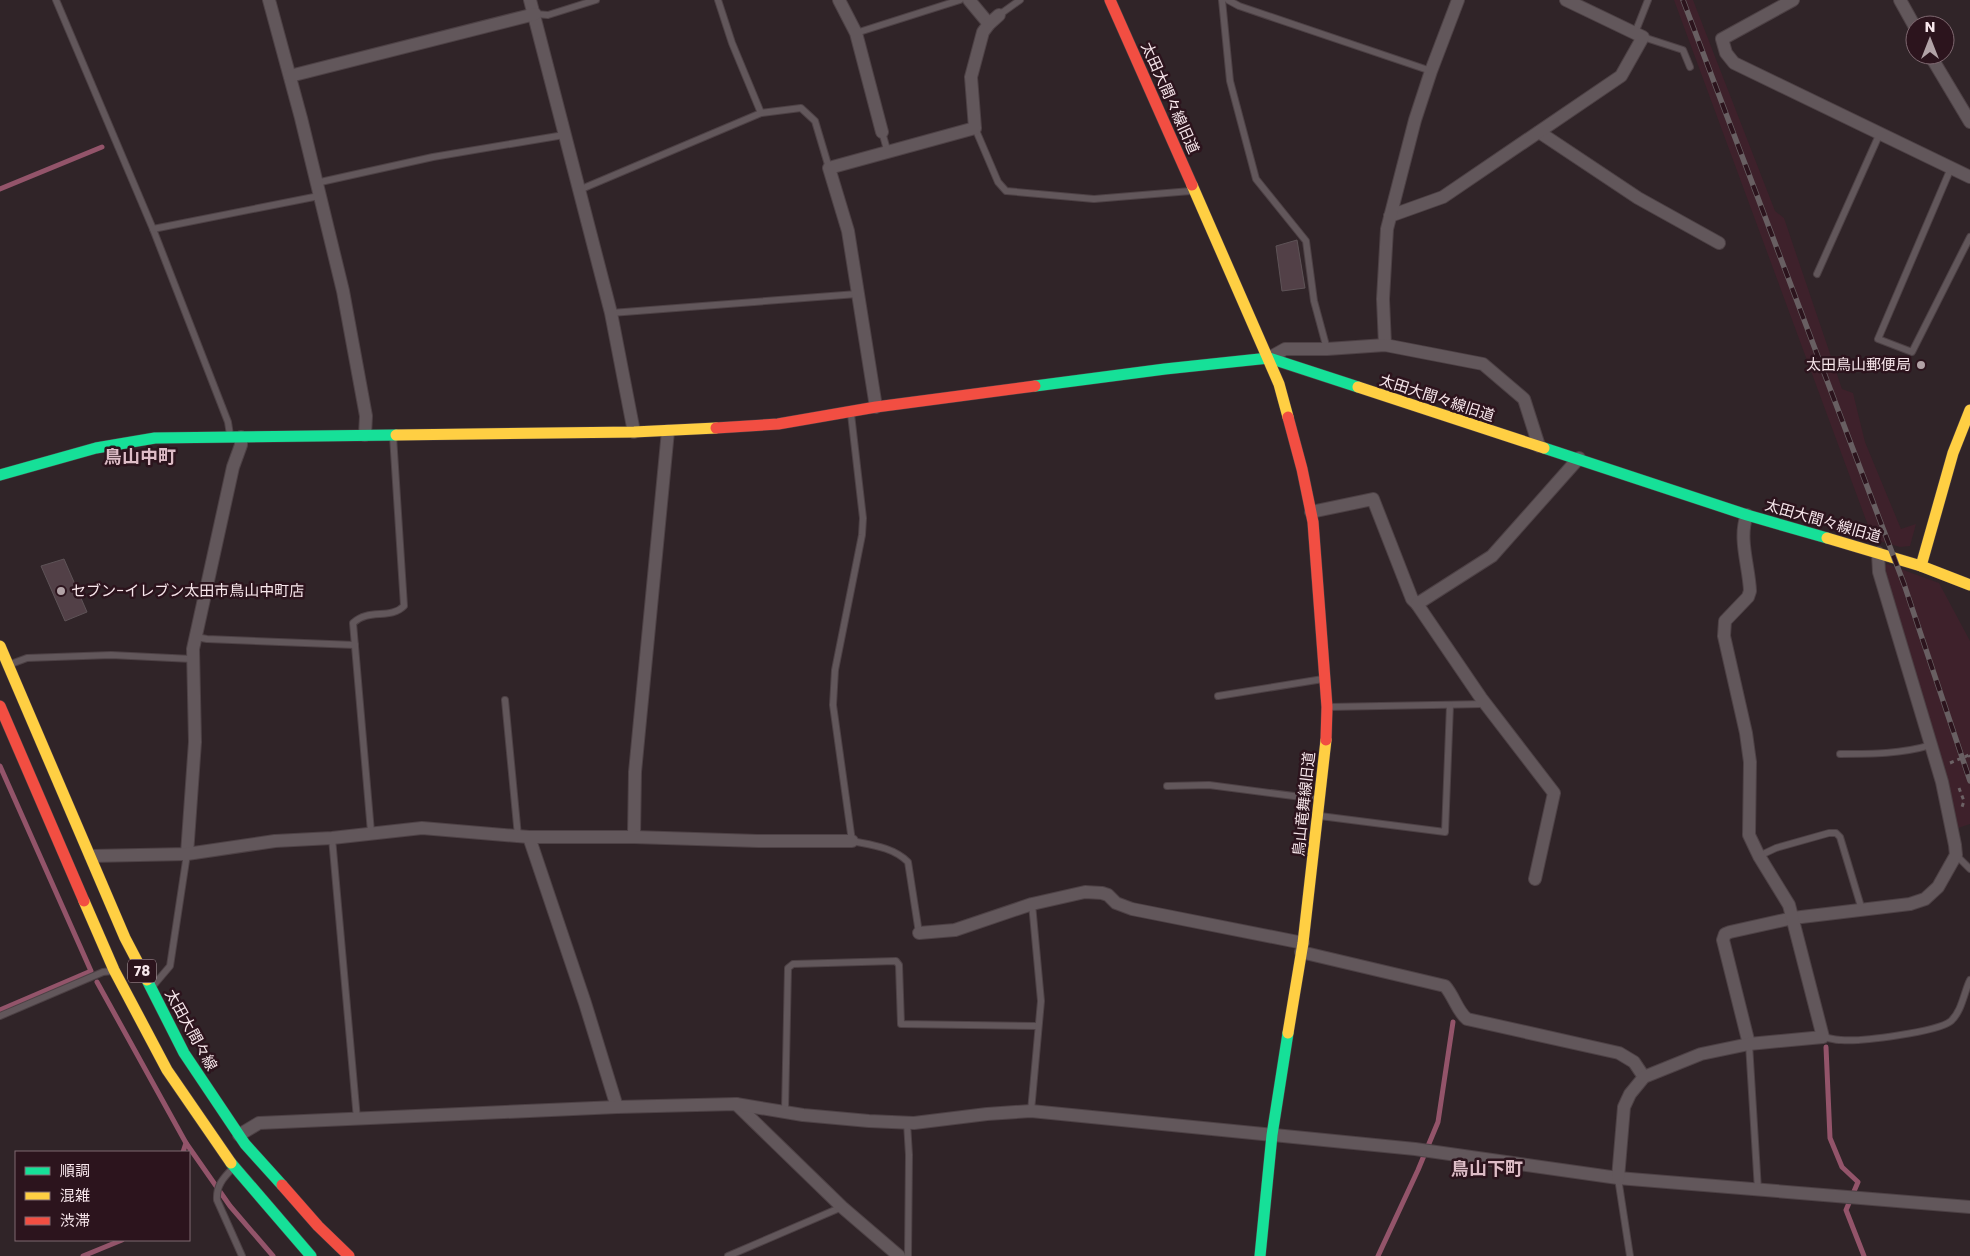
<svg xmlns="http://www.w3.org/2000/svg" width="1970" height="1256" viewBox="0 0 1970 1256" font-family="Poppins,'Noto Sans JP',sans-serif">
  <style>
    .built { fill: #3e212b }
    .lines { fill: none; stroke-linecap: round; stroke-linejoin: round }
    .stream { stroke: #93546a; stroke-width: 5 }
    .building { fill: #524047; stroke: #5e5357 }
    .lane-casing { stroke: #4d4145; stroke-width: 8 }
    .street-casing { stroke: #4d4145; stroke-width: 14 }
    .fast-casing { stroke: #4d4145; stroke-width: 12 }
    .slow-casing { stroke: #4d4145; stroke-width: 12 }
    .jam-casing { stroke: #4d4145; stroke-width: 12 }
    .path { stroke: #6c6265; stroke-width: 3; stroke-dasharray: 4 4; stroke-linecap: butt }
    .lane { stroke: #62575b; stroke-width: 6 }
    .street { stroke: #62575b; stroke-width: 12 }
    .fast { stroke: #16e098; stroke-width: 11 }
    .slow { stroke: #ffcf43; stroke-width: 11 }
    .jam { stroke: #f24e42; stroke-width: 11 }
    .rail-casing { stroke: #685f62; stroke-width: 5.5 }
    .rail { stroke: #2c141d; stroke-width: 4; stroke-dasharray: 11; stroke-linecap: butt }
    .path-bridge { stroke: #6c6265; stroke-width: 3; stroke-dasharray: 4 4; stroke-linecap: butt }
    .poi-dot { fill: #b2a3a7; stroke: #2c141d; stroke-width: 2 }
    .labels { text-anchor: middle; stroke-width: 5; stroke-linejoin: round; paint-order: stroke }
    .shield { fill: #2c141d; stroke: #bba8ae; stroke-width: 1 }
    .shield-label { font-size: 14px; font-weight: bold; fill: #f8e7ec }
    .street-label { font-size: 15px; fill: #f8e7ec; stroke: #2c141d }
    .poi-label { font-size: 15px; fill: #f8e7ec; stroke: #2c141d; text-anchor: end }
    .quarter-label { font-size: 18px; font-weight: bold; fill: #ddbcc6; stroke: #2c141d }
  </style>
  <rect width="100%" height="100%" fill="#302428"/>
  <!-- built -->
  <g class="built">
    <polygon points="1674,0 1693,0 1775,211 1784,218 1842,389 1853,393 1865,442 1901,529 1916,524 1910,546 1900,547 1873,539"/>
    <polygon points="1887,564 1939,583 1970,641 1970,824 1955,829 1913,666 1884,566"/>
  </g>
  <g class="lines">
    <!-- stream -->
    <g class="stream">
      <polyline points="0,189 102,147"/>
      <polyline points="0,766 91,971 0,1010"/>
      <polyline points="97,982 186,1143 183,1152"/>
      <polyline points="1826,1047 1830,1138 1842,1167 1858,1182 1846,1210 1864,1256"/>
      <polyline points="186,1143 230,1206 273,1256"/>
      <polyline points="83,1256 122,1240"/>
      <polyline points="1378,1256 1418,1170 1438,1122 1453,1022"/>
    </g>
  </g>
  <!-- building -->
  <g class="building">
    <polygon points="1297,240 1305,288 1282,291 1276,246"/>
    <polygon points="64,559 87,612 65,621 41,566"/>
  </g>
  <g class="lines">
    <!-- lane casing -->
    <g class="lane-casing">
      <g id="lane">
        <polyline points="56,0 153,229 228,422 230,435"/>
        <polyline points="718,0 732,43 761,113"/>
        <polyline points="1222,0 1230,81 1256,179 1306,241 1314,301 1327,349"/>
        <polyline points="1228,0 1239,6 1431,71"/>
        <polyline points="535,14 548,15 596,0"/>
        <polyline points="999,15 1020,0"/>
        <polyline points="856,33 960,0"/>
        <polyline points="1635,33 1648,0"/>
        <polyline points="1643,37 1683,50 1690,67"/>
        <polyline points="975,128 998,182 1006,191 1094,199 1191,191"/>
        <polyline points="882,132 888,153"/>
        <polyline points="1951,168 1878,339 1912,352 1970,237"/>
        <polyline points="316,183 433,157 564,135"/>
        <polyline points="579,190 761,113 801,108 815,121 829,168"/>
        <polyline points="153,229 319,196"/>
        <polyline points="1817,274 1880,133"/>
        <polyline points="611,313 857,294"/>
        <path d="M851,414L863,518L862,535L835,670L833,705L852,841C871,845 893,847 908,862L919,933"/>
        <polyline points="196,637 207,639 355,645"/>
        <polyline points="11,664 27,658 111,655 192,659"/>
        <polyline points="1218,696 1323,679"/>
        <polyline points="505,700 518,836"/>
        <polyline points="1328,707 1485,704"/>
        <path d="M1840,754C1872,754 1901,754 1931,745"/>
        <polyline points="1167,786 1209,785 1317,799"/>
        <polyline points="1320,816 1445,832 1450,705"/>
        <path d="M371,832L353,623C369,608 390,620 404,606L393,436"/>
        <polyline points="332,838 357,1119"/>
        <polyline points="1956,855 1970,869"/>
        <polyline points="1759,856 1776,848 1829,833 1836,833 1840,837 1862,910"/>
        <polyline points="153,986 170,966 187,854"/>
        <polyline points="0,1016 103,972 112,971"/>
        <path d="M1823,1037C1829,1038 1835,1040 1841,1040C1859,1042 1938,1032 1951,1021C1962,1011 1964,992 1970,980"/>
        <polyline points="1749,1044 1758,1190"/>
        <polyline points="785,1111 788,968 793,964 896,961 899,965 901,1024 1037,1026"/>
        <polyline points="1031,1111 1041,1001 1032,904"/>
        <polyline points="907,1123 909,1155 908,1256"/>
        <path d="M233,1168C223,1178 216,1186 217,1200L242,1256"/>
        <polyline points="1618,1178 1630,1256"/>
        <polyline points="728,1256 842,1207"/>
      </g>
    </g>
    <!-- street casing -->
    <g class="street-casing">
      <g id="street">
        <polyline points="269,0 301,118 343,291 366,416 365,435"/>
        <polyline points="530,0 611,313 634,432"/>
        <polyline points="839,0 856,33 882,132"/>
        <polyline points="969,0 989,24"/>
        <polyline points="1793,0 1722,39 1726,53 1734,63 1970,177"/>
        <polyline points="1900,0 1915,27"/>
        <polyline points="1930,55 1970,122"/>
        <polyline points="290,76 535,14"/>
        <polyline points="1539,132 1638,198 1719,243"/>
        <polyline points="1390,216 1443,197 1621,76 1643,37 1566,0"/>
        <polyline points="1385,345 1383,299 1387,229 1415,120 1431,71 1458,0"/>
        <polyline points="1269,358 1285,349 1327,349 1385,345 1483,364 1524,399 1539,446"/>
        <polyline points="876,407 848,231 829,168 975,128 971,77 983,32 989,24 999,15"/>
        <polyline points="1311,512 1373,499 1412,599 1417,604"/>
        <polyline points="529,837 585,1003 617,1107"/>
        <polyline points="634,837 635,772 668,431"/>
        <polyline points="187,854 195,742 193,649 233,467 241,445 241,437"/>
        <polyline points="91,856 187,854 275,841 332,838 422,828 529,837 634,837 758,841 852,841"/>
        <polyline points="1535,879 1554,793 1481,698 1417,604 1492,556 1579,458"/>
        <polyline points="919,933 955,930 1032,904 1085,892 1102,893 1108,895 1116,903 1132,909 1303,943"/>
        <path d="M1301,952L1445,986C1454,996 1457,1011 1467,1019L1619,1053L1634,1062L1644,1077"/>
        <polyline points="1749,1044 1723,940 1725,934 1730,932 1793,918 1910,904 1925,899 1938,887 1956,855 1955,845 1942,782 1931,745 1879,572 1878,553"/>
        <polyline points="736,1104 842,1207 899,1256"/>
        <polyline points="239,1135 259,1123 617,1107 736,1104 803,1115 869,1121 914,1123 987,1114 1031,1111 1415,1149 1618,1178 1970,1207"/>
        <path d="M1618,1178L1624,1107L1630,1094L1644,1077L1701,1054L1749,1044L1823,1037L1789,905L1759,856L1749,835L1750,762L1746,733L1724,636L1725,621L1748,597L1750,591C1749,566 1738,538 1747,515"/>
      </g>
    </g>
    <!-- fast casing -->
    <g class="fast-casing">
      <g id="fast">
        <polyline points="1035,386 1165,369 1269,358 1358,387"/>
        <polyline points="1544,448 1747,515 1827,538"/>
        <polyline points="0,475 96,448 155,438 396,435"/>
        <polyline points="147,980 184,1053 245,1144 282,1185"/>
        <polyline points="231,1163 311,1256"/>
        <polyline points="1260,1256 1272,1135 1288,1033"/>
      </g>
    </g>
    <!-- slow casing -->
    <g class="slow-casing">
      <g id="slow">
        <polyline points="1192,185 1279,384 1288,417"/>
        <polyline points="1358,387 1544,448"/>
        <polyline points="396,435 634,432 716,428"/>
        <polyline points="1827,538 1921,566 1970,585"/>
        <polyline points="1921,566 1953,453 1970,410"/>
        <polyline points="0,646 125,938 147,980"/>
        <polyline points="84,901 114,970 167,1070 231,1163"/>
        <polyline points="1288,1033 1303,943 1326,740"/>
      </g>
    </g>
    <!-- jam casing -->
    <g class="jam-casing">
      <g id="jam">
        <polyline points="1110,0 1192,185"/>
        <polyline points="1288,417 1302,469 1313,522 1327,707 1326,740"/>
        <polyline points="716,428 778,424 876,407 1035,386"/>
        <polyline points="0,706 84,901"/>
        <polyline points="282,1185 318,1226 349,1256"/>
      </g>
    </g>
    <!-- path -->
    <g class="path">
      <polyline points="1969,755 1970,757"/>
      <polyline points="1959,788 1964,801 1962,807"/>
    </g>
    <!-- lane -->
    <use href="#lane" class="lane"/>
    <!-- street -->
    <use href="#street" class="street"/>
    <!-- fast -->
    <use href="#fast" class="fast"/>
    <!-- slow -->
    <use href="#slow" class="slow"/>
    <!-- jam -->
    <use href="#jam" class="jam"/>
    <!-- rail casing -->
    <g class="rail-casing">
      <polyline id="rail" points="1683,0 1904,584 1970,781"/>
    </g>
    <!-- rail -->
    <use href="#rail" class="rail"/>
    <!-- path-bridge -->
    <polyline class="path-bridge" points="1950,763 1969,755"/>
  </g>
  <!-- markers -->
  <g class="poi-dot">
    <circle cx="1921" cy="365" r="5"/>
    <circle cx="61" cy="591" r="5"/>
  </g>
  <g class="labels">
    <!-- shield labels -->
    <rect class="shield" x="128" y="959.5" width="28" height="23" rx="4"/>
    <g class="shield-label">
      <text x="142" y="976">78</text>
    </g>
    <!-- street labels -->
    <g class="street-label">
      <text transform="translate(1170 98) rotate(66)" y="5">太田大間々線旧道</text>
      <text transform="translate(1437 398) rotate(18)" y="5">太田大間々線旧道</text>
      <text transform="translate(1823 521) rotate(16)" y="5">太田大間々線旧道</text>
      <text transform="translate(1304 804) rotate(-84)" y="5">鳥山竜舞線旧道</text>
      <text transform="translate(191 1030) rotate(61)" y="5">太田大間々線</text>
    </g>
    <!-- poi labels -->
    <g class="poi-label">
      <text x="1911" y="370">太田鳥山郵便局</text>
      <text x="71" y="596" text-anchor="start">セブン−イレブン太田市鳥山中町店</text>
    </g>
    <!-- quarter labels -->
    <g class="quarter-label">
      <text x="140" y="463">鳥山中町</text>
      <text x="1487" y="1175">鳥山下町</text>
    </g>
  </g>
  <!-- legend -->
  <rect x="15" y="1151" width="175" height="90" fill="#2c141d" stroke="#7e6870"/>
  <rect x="25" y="1167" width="25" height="8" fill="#16e098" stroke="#7e6870"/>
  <text x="60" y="1176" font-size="15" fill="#f8e7ec">順調</text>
  <rect x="25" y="1192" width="25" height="8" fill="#ffcf43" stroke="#7e6870"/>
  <text x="60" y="1201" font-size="15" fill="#f8e7ec">混雑</text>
  <rect x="25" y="1217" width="25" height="8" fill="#f24e42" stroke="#7e6870"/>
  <text x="60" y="1226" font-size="15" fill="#f8e7ec">渋滞</text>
  <!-- north arrow -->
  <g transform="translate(1930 40)"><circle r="24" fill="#2c141d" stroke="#7e6870"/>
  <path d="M0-4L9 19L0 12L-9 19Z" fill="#b2a3a7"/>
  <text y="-8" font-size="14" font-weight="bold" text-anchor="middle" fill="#f8e7ec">N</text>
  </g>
</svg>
